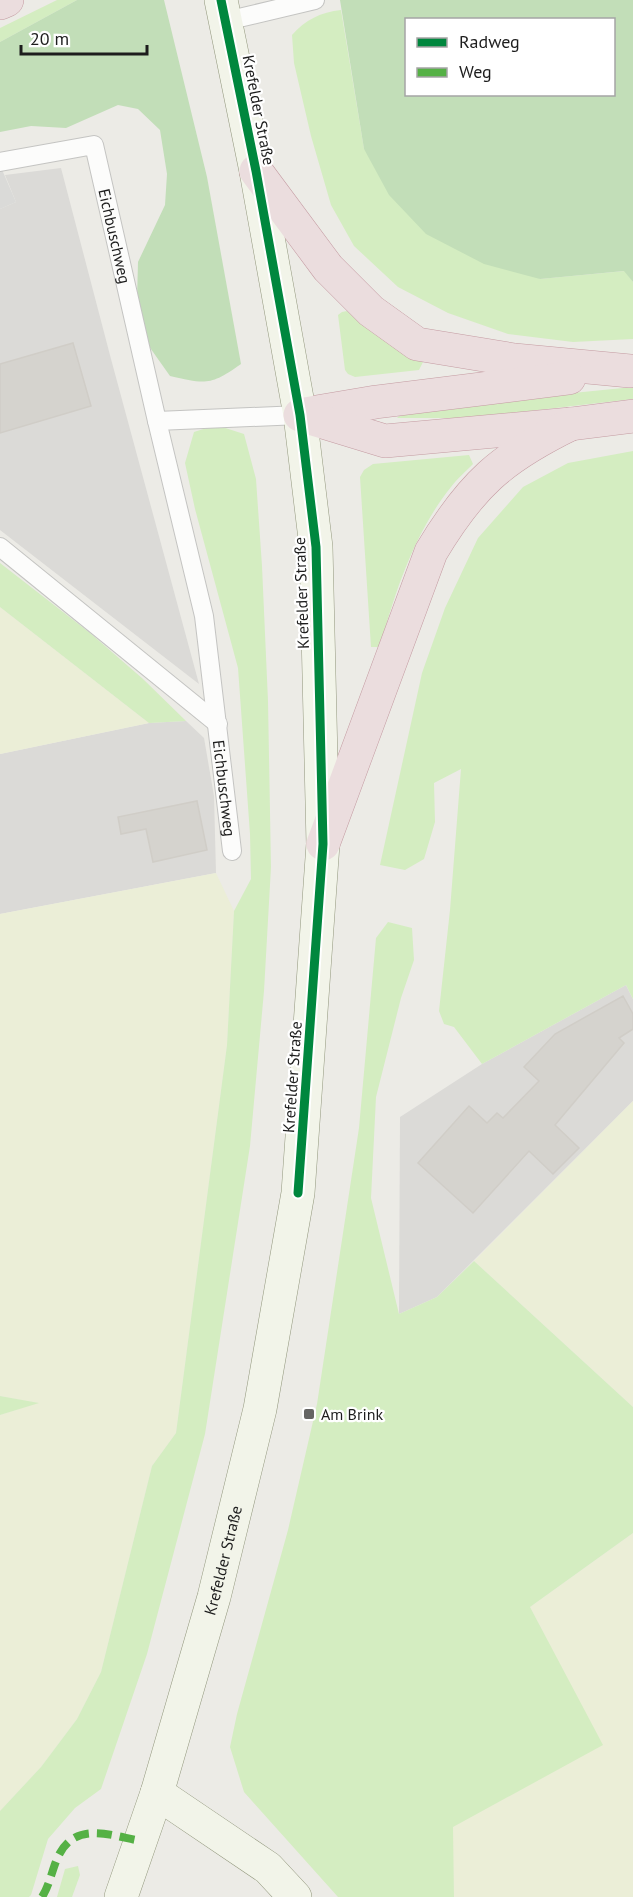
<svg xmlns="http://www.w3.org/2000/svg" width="633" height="1897" viewBox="0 0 633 1897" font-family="'PT Sans',sans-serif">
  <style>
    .residential { fill: #dbdad7 }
    .farmland { fill: #ebeed7 }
    .grass { fill: #d4edc1 }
    .forest { fill: #c2deb8; fill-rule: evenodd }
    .parking { fill: #dadad8 }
    .building { fill: #d5d3ce; stroke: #d0cdc7; stroke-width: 1.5 }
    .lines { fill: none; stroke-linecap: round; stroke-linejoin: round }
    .service-casing { stroke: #c4c4c2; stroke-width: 20 }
    .secondary-casing { stroke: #92977d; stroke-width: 34 }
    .motorway-casing { stroke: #c49ba2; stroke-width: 34 }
    .service { stroke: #fcfcfb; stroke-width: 18 }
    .secondary { stroke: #f2f4e9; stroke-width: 33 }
    .motorway { stroke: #ebddde; stroke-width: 33 }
    .quiet { stroke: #55b145; stroke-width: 8; stroke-dasharray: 15 8; stroke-linecap: butt }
    .cycleway-casing { stroke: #fff; stroke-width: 13 }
    .cycleway { stroke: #00873e; stroke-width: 9 }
    .poi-dot { fill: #656563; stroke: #fff; stroke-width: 2 }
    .labels { text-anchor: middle; stroke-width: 4.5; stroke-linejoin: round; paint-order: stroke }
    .street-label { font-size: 16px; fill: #1d1d1d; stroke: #fff }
    .poi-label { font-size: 16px; fill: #1d1d1d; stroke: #fff; text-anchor: start }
  </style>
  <rect width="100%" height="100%" fill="#ecebe6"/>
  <!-- residential -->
  <g class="residential">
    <polygon points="61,168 111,359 199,684 0,530 0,209 16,202 5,175"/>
    <polygon points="186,721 204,738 214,796 216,873 0,914 0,754 149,723"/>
    <polygon points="626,985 633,999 633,1101 437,1297 399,1314 400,1117 482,1064"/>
  </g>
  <!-- farmland -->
  <g class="farmland">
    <polygon points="0,607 149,723 0,754"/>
    <polygon points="216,873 234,911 227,1045 176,1433 152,1466 101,1672 77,1719 41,1767 0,1811 0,1415 37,1403 0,1396 0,914"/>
    <polygon points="633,1101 633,1407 474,1261"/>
    <polygon points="633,1533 633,1897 454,1897 452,1827 602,1745 530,1607"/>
  </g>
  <!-- grass -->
  <g class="grass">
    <polygon points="57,0 77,0 0,42 0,28"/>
    <path d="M341,10L364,149L540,279L625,271L633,282V339L573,342L508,334L448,313L398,287L354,246L331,205L311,136L294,63L292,35C305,20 321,12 341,10Z"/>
    <path d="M347,311C370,334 395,348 423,362L419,370L355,377L348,374L345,370L338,315L342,312Z"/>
    <polygon points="633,387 633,399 469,418 397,418 405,410"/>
    <polygon points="216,425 244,434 256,479 262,566 268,701 271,867 264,991 250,1146 205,1434 147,1654 101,1789 75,1808 48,1839 31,1895 29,1897 0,1897 0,1811 41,1767 77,1719 101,1672 152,1466 176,1433 227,1045 234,911 251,879 250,834 238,668 195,509 185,463 194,432"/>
    <polygon points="633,451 633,999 626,985 482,1064 454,1027 444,1024 439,1011 450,910 461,769 434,783 435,822 424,859 405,870 380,865 422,673 445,608 478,538 523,487 568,463"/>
    <path d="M469,455L473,464C466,471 457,479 451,487C414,533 395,592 380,647H371L360,477L364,470L373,464Z"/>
    <polygon points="0,563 90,633 143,679 186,721 149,723 0,607"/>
    <polygon points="388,922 412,928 414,960 401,998 376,1097 371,1198 399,1314 437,1297 474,1261 633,1407 633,1533 530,1607 603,1745 453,1827 454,1897 338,1897 244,1792 230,1747 237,1714 288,1530 317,1404 359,1128 376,938"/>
    <polygon points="0,1396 39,1403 0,1415"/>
    <polygon points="78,1866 80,1875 72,1897 57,1897 65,1869"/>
  </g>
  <!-- forest -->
  <g class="forest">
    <path d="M77,0H164L207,177L241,364C210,386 206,384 170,376L141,335L137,299L138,262L165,205L167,174L160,130L138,109L118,105L66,128L31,126L0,132V42Z"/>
    <path d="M340,0H633V282L624,271L540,279L484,264L426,234L389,195L364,149ZM406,20H614V94H406Z"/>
  </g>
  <!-- parking -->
  <polygon class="parking" points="0,165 16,202 0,209"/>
  <!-- building -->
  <g class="building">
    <polygon points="73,343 91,406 0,433 0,364"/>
    <polygon points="197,801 207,850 153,862 146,829 121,834 118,817"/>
    <polygon points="623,996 633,1014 633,1029 619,1038 624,1043 555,1125 579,1148 553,1174 529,1151 473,1213 418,1163 469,1106 487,1123 497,1113 503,1118 539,1081 524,1067 555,1034"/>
  </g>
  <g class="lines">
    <!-- service casing -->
    <g class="service-casing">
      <g id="service">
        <polyline points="226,21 315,0"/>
        <path id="s1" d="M0,162L94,145L157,421L300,415"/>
        <path id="s2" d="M157,421L204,616L232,851"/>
        <polyline points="0,547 218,724"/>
      </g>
    </g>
    <!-- secondary casing -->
    <g class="secondary-casing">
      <g id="secondary">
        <polyline points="157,1793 268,1868 295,1897"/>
        <path id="s3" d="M121,1897L157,1793L214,1597L260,1409L298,1193L323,844L316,547L300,415L256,171L221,0"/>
      </g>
    </g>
    <!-- motorway casing -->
    <g class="motorway-casing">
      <g id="motorway">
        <polyline points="0,3 7,0"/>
        <polyline points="256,171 328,268 371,311 417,344 514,360 630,371"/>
        <polyline points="305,414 376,402 569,378"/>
        <polyline points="300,415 385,441 571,424 633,416"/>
        <path d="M323,844L431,552C471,485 501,458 571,424"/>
      </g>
    </g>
    <!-- service -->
    <use href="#service" class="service"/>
    <!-- secondary -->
    <use href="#secondary" class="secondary"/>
    <!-- motorway -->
    <use href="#motorway" class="motorway"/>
    <!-- quiet -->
    <path class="quiet" d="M42,1897C51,1883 52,1867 60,1853C78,1821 112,1836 141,1841"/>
    <!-- cycleway casing -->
    <g class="cycleway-casing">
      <polyline id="cycleway" points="221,0 256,171 300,415 316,547 323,844 298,1193"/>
    </g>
    <!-- cycleway -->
    <use href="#cycleway" class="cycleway"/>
  </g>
  <!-- markers -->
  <rect class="poi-dot" x="303" y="1408" width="12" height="12" rx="3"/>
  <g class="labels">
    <!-- street labels -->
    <g class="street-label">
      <text transform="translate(259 110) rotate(79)" y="6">Krefelder Straße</text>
      <text dy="6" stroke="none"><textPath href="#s1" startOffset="189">Eichbuschweg</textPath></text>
      <text transform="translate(301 593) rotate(-92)" y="6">Krefelder Straße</text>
      <text dy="6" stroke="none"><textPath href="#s2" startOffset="374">Eichbuschweg</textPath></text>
      <text transform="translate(292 1077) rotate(-86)" y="6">Krefelder Straße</text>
      <text dy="6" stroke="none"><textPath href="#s3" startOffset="352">Krefelder Straße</textPath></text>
    </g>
    <!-- poi labels -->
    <g class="poi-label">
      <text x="321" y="1420">Am Brink</text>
    </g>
  </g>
  <!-- legend -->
  <rect x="405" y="18" width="210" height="78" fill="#ffffff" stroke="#a5a5a5" stroke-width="1.5"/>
  <rect x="417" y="38" width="30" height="9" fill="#00873e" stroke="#a5a5a5" stroke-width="1.5"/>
  <text x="459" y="48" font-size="18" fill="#1d1d1d">Radweg</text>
  <rect x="417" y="68" width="30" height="9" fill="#55b145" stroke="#a5a5a5" stroke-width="1.5"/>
  <text x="459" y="78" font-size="18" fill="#1d1d1d">Weg</text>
  <!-- scale -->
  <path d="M21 45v9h126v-9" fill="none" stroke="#1d1d1d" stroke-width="3"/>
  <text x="30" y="45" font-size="18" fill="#1d1d1d" stroke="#ffffff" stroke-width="4.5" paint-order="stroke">20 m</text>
</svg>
